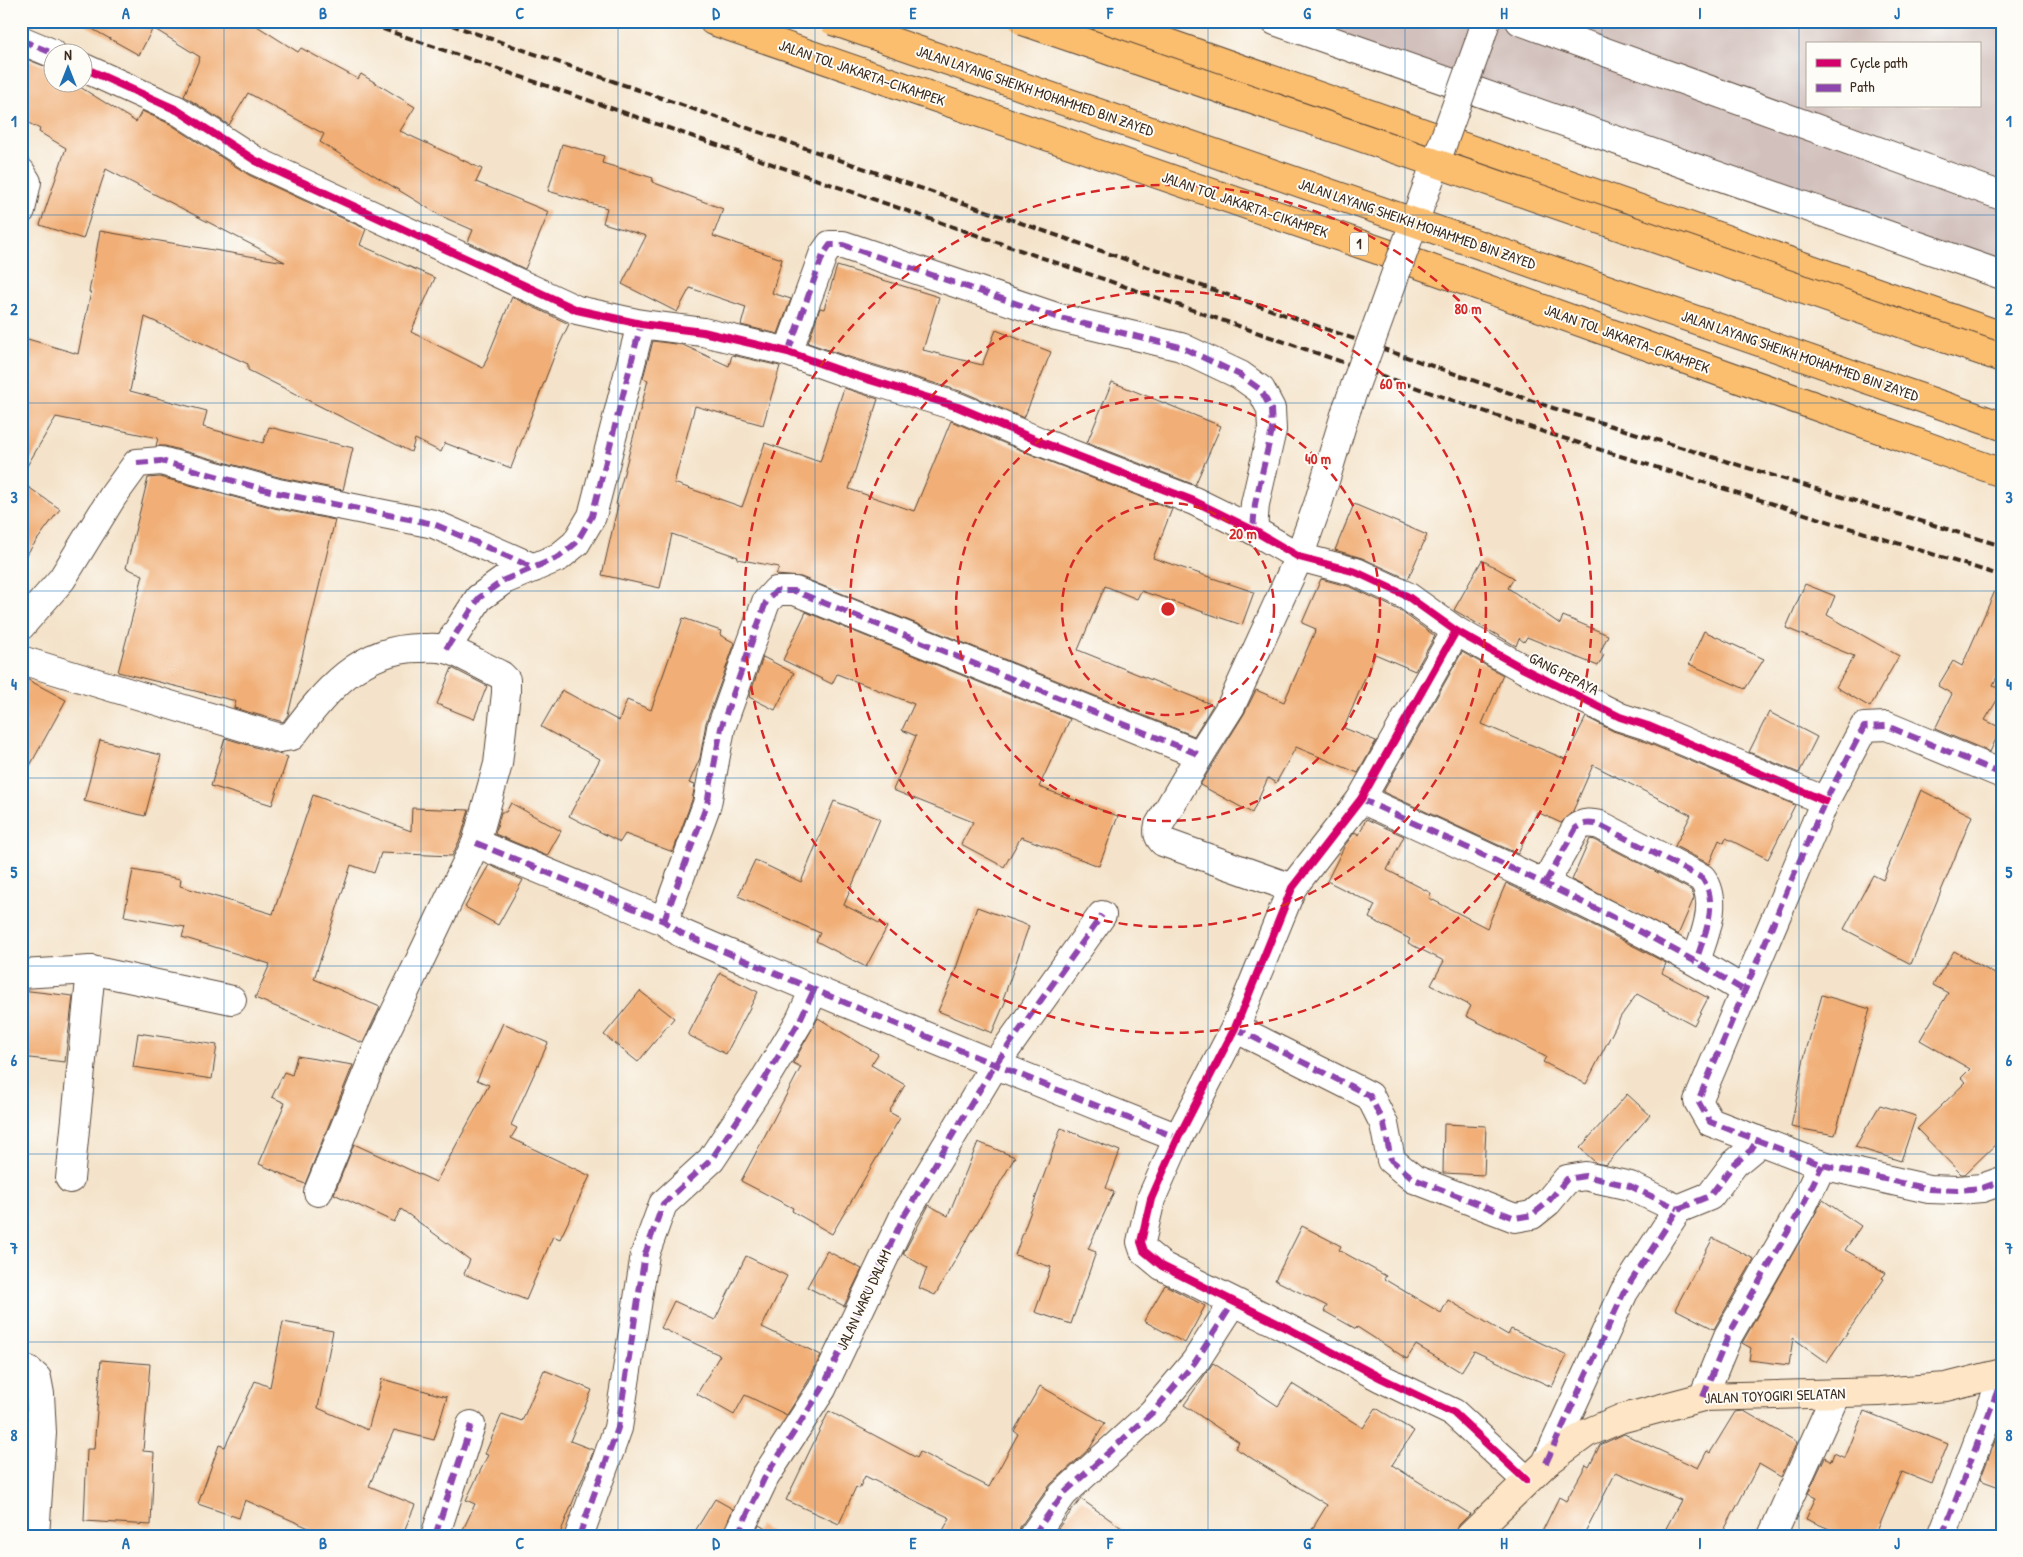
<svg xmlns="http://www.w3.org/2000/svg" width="2023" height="1557" viewBox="0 0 2023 1557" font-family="'Patrick Hand',sans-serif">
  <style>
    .industrial { fill: #d1c0bc; fill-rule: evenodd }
    .building { fill: #f1af77 }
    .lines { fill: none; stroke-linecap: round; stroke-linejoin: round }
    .street-casing { stroke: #574638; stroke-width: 30 }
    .secondary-casing { stroke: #574638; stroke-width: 30 }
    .highway-casing { stroke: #574638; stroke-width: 30 }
    .street { stroke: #fff; stroke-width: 28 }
    .secondary { stroke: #fde5c5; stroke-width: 28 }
    .highway { stroke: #fbbd6e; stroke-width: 28 }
    .rail { stroke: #3b2a1e; stroke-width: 4; stroke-dasharray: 8 4; stroke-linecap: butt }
    .street-bridge-casing { stroke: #574638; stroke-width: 30; stroke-linecap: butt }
    .highway-bridge-casing { stroke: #574638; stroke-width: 30; stroke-linecap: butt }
    .street-bridge { stroke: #fff; stroke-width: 28 }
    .highway-bridge { stroke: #fbbd6e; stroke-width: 28 }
    .quiet { stroke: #8e44ad; stroke-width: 6; stroke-dasharray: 12 6; stroke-linecap: butt }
    .cycleway-casing { stroke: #fdfcf7; stroke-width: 11 }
    .cycleway { stroke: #d6006c; stroke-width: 8 }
    .grid { fill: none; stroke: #1f6fb2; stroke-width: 1; stroke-opacity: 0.55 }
    .ring { fill: none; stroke: #d62828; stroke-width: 2.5; stroke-dasharray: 9 6 }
    .labels { text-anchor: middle; stroke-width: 4; stroke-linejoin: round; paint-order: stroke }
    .shield { fill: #fdfcf7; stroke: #75695f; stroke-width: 1 }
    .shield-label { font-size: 14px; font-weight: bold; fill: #3b2a1e }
    .street-label { font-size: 15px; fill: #3b2a1e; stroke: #fdfcf7 }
    .centre { fill: #d62828; stroke: #fdfcf7; stroke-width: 2.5 }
    .ring-label { font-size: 15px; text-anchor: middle; font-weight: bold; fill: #d62828; stroke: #fdfcf7; stroke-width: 4; stroke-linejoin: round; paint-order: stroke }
    .neatline { fill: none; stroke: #1f6fb2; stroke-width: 2 }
    .grid-label { font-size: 16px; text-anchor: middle; font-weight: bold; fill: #1f6fb2 }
  </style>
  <rect width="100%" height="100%" fill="#fdfcf7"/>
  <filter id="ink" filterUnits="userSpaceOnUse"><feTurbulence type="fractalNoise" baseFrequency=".02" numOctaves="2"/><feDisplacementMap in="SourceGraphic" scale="10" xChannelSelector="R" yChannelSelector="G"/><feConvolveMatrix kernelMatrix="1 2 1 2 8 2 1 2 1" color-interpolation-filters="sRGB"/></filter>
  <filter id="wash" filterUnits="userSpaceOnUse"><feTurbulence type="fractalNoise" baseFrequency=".0096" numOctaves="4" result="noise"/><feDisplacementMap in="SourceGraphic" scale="20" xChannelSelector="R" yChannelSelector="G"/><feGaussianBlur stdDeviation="1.12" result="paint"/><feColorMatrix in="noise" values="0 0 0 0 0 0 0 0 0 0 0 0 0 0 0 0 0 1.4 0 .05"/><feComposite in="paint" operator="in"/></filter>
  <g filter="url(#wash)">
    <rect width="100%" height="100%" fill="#f4e3ca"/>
    <!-- industrial -->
    <path class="industrial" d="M1290,21H2002V280ZM1807,44H1979V106H1807Z"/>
    <g id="blocks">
      <!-- building -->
      <g class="building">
        <polygon points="78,21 249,21 298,52 301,48 358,79 361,74 415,107 400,131 482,169 476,182 549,212 525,269 468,242 473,230 441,216 320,142 324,134 248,93 229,125 184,96 200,57 153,28 139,55"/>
        <polygon points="21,57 52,69 52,82 72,82 136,122 142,111 170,124 249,175 366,229 360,245 435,278 411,332 483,368 512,297 569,324 555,354 511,468 445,443 441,452 415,439 411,452 248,370 248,364 145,317 130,391 207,411 203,427 263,443 269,427 353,448 343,490 282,478 165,446 156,446 158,438 56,417 21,476 21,337 78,354 91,292 89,292 100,231 285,262 106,169 83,239 40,225 66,148 39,132 40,129 21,119"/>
        <polygon points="562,144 604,156 602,163 653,178 652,182 723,209 713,236 782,259 772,293 791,299 778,334 741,325 746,307 690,288 677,312 622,284 646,236 603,223 607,208 548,191"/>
        <polygon points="837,266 939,297 923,350 982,365 996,330 1051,352 1024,418 963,392 849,357 808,343 820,308 824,309"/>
        <polygon points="653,341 683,345 729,366 732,355 780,366 763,425 695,406 674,483 742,507 765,443 820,462 844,388 878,399 849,489 914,511 951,421 1035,456 1172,509 1153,558 1254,592 1242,625 1141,591 1137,599 1105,586 1078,650 1213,705 1194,736 801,577 776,575 779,567 737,559 738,557 672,534 660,588 602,575 618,505 616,504 648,380 643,378"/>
        <polygon points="1112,382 1221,426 1195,485 1087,443"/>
        <polygon points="160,477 274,508 335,520 288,715 283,722 234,708 236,701 118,672 143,575 126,568 148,478"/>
        <polygon points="21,482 60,509 21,562"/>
        <polygon points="1354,504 1427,535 1408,579 1362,558 1335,550"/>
        <polygon points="1482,560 1514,578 1508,588 1560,624 1563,616 1608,635 1600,653 1604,655 1598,666 1527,637 1524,642 1519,638 1516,646 1454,610"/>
        <polygon points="2002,575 2002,667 1993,685 2002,692 1985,720 2001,728 1990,752 1935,729 1952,694 1938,686 1953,661 1962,666"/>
        <polygon points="1321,579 1351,587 1399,610 1435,636 1415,671 1375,654 1344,728 1376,741 1358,773 1296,747 1276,783 1268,778 1252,813 1200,785 1244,714 1256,690 1284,702 1316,629 1302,623"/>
        <polygon points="1805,584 1835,596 1827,615 1899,656 1870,707 1836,687 1854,656 1786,628"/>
        <polygon points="806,612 1070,719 1039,787 1118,816 1099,866 1021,837 1004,867 961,844 973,822 893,790 916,736 902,730 914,704 837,674 832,684 783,660"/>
        <polygon points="683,618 721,631 720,635 735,643 706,723 700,758 689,783 695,785 692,800 673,852 625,834 620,842 569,816 600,759 541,727 562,690 619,721 627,700 651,710"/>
        <polygon points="1704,631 1764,659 1745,689 1689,664"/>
        <polygon points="1462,652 1503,675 1482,724 1565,759 1586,717 1613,731 1643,741 1795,805 1768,859 1726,838 1724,843 1719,840 1709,864 1675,846 1691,815 1593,765 1573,811 1561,823 1537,812 1518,854 1383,792"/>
        <polygon points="763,657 794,673 775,710 749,697"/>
        <polygon points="452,668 487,686 474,719 437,704"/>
        <polygon points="21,676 66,700 21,782"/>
        <polygon points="1769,712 1817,737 1799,773 1749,752"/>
        <polygon points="225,738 288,757 272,805 211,786"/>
        <polygon points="100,740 161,755 145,816 84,801"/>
        <polygon points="1921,790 1972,816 1911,964 1844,929 1873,875 1883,880"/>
        <polygon points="313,795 411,831 412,808 469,810 461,837 452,856 381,853 374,873 351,865 314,979 380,1007 363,1043 255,998 270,964 182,937 185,927 124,916 133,870 181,879 180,886 273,914"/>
        <polygon points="834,801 880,819 844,905 887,927 866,967 816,941 820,933 738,896 755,860 801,882"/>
        <polygon points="511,803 561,831 547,856 495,834 501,812 506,812"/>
        <polygon points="1366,819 1404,836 1387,870 1431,893 1429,898 1487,928 1506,883 1597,927 1666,963 1662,973 1708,998 1694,1025 1637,994 1621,1016 1586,1084 1543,1062 1546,1057 1466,1016 1471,1006 1431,985 1444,961 1408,943 1410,939 1369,918 1375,905 1327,881 1345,845 1355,832 1359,835"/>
        <polygon points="1590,839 1595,840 1691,890 1694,898 1678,935 1572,880"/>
        <polygon points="489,865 523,880 498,925 465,907"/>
        <polygon points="977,907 1029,926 1003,999 1006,1000 992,1033 938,1011 953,977"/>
        <polygon points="1954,951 2002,978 2002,1138 1965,1174 1961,1174 1917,1129 1966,1082 1961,1078 1970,1069 1920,1040 1948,993 1933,985"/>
        <polygon points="720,973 758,992 726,1054 688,1035"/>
        <polygon points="21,990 73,996 65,1062 21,1057"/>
        <polygon points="640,991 674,1018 638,1062 604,1035"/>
        <polygon points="1822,995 1870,1009 1835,1135 1791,1127 1804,1058"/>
        <polygon points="818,1018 878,1054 871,1065 905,1085 889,1112 900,1118 832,1234 792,1211 793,1208 741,1181 801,1067 793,1063"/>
        <polygon points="503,1023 548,1043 511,1125 517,1128 511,1138 590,1176 560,1239 553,1236 526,1300 464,1274 470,1260 401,1209 394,1222 334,1194 354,1144 436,1182 489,1085 477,1080"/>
        <polygon points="138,1033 217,1045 212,1079 133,1067"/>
        <polygon points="297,1056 353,1065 305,1184 259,1164 285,1103 272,1097 284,1072 292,1075"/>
        <polygon points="1627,1094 1650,1115 1606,1165 1596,1163 1580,1148"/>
        <polygon points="1880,1105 1916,1116 1901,1161 1855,1147"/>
        <polygon points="1444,1124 1486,1126 1484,1175 1443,1173"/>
        <polygon points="1061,1128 1120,1151 1106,1188 1114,1192 1088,1249 1096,1252 1071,1324 1035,1312 1051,1267 1015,1255"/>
        <polygon points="978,1142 1015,1157 935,1295 919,1288 927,1268 903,1254 929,1205 948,1216"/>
        <polygon points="1823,1200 1861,1226 1845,1250 1886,1273 1882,1278 1884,1279 1827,1362 1793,1338 1789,1365 1749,1360 1751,1348 1742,1343"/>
        <polygon points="1302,1226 1341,1246 1339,1250 1386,1276 1384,1279 1441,1313 1448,1300 1508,1335 1511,1329 1567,1355 1552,1387 1474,1351 1461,1372 1416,1345 1407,1359 1357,1327 1356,1329 1324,1311 1327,1306 1275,1280"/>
        <polygon points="1713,1238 1754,1259 1714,1329 1675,1309"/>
        <polygon points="827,1251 862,1269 844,1306 807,1287"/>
        <polygon points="746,1256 787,1276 762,1327 821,1355 808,1381 787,1415 745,1395 734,1415 697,1394 720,1355 661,1328 674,1301 715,1320"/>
        <polygon points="1165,1285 1205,1306 1185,1343 1144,1321"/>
        <polygon points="283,1322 333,1331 318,1408 368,1430 382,1379 447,1397 434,1440 394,1430 369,1486 415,1505 402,1536 306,1536 309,1528 245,1500 239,1518 198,1504 219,1445 225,1447 255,1381 270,1387"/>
        <polygon points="101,1360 150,1364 143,1451 154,1452 151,1525 84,1521 87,1449 94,1449"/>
        <polygon points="1213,1363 1278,1406 1292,1384 1363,1428 1376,1408 1414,1431 1392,1465 1470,1514 1459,1525 1455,1536 1308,1536 1327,1505 1235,1448 1239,1442 1184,1405"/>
        <polygon points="544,1370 592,1390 570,1441 594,1450 559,1536 460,1536 475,1504 466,1500 488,1455 485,1454 502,1414 522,1421"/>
        <polygon points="1040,1386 1105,1423 1090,1448 1050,1485 1020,1527 1018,1536 940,1536 950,1518 865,1476 859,1489 856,1487 839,1524 786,1500 829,1411 917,1458 920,1452 989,1487 1018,1434 1014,1431"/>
        <polygon points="1744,1411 1797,1442 1781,1477 1759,1464 1721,1536 1662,1536 1681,1500 1616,1472 1583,1536 1540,1536 1559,1497 1566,1501 1586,1465 1589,1467 1600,1445 1624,1434 1698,1468 1707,1451 1710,1453 1735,1412"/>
        <polygon points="1864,1411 1948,1444 1932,1484 1902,1472 1875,1536 1846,1536 1806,1519 1816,1497 1808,1493 1825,1457 1831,1461 1834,1453 1845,1458"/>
        <polygon points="2002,1423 2002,1488 1980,1480"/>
        <polygon points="715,1499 733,1509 722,1536 692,1536"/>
        <polygon points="1081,1499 1133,1536 1052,1536"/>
        <polygon points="759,1525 777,1536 754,1536"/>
      </g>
    </g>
  </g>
  <g filter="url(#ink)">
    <use href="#blocks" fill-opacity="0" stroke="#574638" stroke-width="1"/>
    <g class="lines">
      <!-- street casing -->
      <g class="street-casing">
        <g id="street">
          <polyline points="1275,21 2002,275"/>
          <polyline points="1520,21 2002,196"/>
          <polyline points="21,40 52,53"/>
          <polyline points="1479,43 1486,21"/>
          <polyline points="82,67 177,110 256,161 577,310 641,324 703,332 788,352 844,372 958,407 1041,442 1194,501 1253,530 1299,557 1356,572 1407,596 1456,631 1524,669 1620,717 1648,726 1825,801"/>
          <polyline points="21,172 27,182 21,210"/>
          <polyline points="788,352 823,255 830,245 843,245 1056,317 1181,347 1240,375 1261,390 1271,409 1272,430 1255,504 1253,530"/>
          <polyline points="21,626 62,579 113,496 137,463 161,461 278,493 434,524 534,568"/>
          <polyline points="1456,631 1361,799 1292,888 1235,1028 1178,1138 1151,1199 1141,1242 1144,1251 1162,1266 1289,1329 1381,1378 1454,1413 1526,1480"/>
          <polyline points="446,649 479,598 504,580 559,557 576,543 592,516 641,324"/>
          <path d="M21,660L280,738L292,736C325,691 361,647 422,648C430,648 438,647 445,649C458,651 487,669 501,675L506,680V693L498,764L476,843L374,1056L318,1192"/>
          <polyline points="2002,774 1887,726 1864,727 1825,801 1698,1101 1710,1122 1822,1165 1929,1189 1958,1190 1982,1188 2002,1181"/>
          <path d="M1361,799C1491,859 1623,916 1745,991"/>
          <path d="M476,843L664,921L681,933C846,1004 1011,1072 1178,1138"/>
          <path d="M1545,883L1576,828C1584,822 1591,823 1600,825L1702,878C1720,902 1704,936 1696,961"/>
          <path d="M1292,888L1163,842C1158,836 1157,833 1159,825L1200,755L1231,706L1299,557L1318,504L1347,408"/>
          <polyline points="664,921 707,804 721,728 766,602 776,591 795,591 1200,755"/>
          <polyline points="21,974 91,970 232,1000"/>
          <polyline points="1235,1028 1370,1096 1384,1124 1391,1160 1414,1179 1515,1218 1532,1215 1548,1202 1567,1179 1585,1176 1630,1186 1678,1209"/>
          <polyline points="70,1179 91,970"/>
          <polyline points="21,1368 28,1370 37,1378 40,1394 42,1433 35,1536"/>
          <polyline points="1703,1397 1728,1336 1801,1209 1822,1165"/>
          <polyline points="1546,1463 1624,1292 1678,1209 1710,1196 1734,1164 1751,1150 1757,1140"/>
          <polyline points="435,1536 471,1425"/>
          <polyline points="579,1536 618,1428 645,1254 663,1204 711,1160 763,1082 799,1022 814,990"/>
          <polyline points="737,1536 765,1477 822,1389 904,1216 994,1066 1102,915"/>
          <polyline points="1033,1536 1063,1494 1153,1412 1195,1362 1233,1303"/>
          <polyline points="1772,1536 1836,1394"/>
          <polyline points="1942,1536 2002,1379"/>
        </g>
      </g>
      <!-- secondary casing -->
      <g class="secondary-casing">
        <polyline id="secondary" points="1470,1536 1546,1463 1587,1433 1620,1419 1703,1397 1879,1392 1946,1387 2002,1373"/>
      </g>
      <!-- highway casing -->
      <g class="highway-casing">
        <g id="highway">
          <polyline points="713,21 1398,257 2002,473"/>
          <polyline points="1105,21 2002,336"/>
        </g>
      </g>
      <!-- street -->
      <use href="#street" class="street"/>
      <!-- secondary -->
      <use href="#secondary" class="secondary"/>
      <!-- highway -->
      <use href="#highway" class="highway"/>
      <!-- rail -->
      <g class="rail">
        <polyline points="360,21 1544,432 2002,576"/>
        <polyline points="440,21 1553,408 2002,546"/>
      </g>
      <!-- street-bridge casing -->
      <g class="street-bridge-casing">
        <polyline id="street-bridge" points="1347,408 1479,43"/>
      </g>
      <!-- highway-bridge casing -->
      <g class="highway-bridge-casing">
        <g id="highway-bridge">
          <polyline points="833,21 2002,426"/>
          <polyline points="1023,21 2002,358"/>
        </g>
      </g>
      <!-- street-bridge -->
      <use href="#street-bridge" class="street-bridge"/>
      <!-- highway-bridge -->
      <use href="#highway-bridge" class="highway-bridge"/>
      <!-- quiet -->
      <g class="quiet">
        <polyline points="21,40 52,53"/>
        <polyline points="788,352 823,255 830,245 843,245 1056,317 1181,347 1240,375 1261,390 1271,409 1272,430 1255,504 1253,530"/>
        <polyline points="137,463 161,461 278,493 434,524 534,568"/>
        <polyline points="446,649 479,598 504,580 559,557 576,543 592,516 641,324"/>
        <polyline points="2002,774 1887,726 1864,727 1825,801 1698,1101 1710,1122 1822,1165 1929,1189 1958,1190 1982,1188 2002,1181"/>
        <path d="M1361,799C1491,859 1623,916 1745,991"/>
        <path d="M476,843L664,921L681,933C846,1004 1011,1072 1178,1138"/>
        <path d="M1545,883L1576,828C1584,822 1591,823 1600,825L1702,878C1720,902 1704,936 1696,961"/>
        <polyline points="664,921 707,804 721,728 766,602 776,591 795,591 1200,755"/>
        <polyline points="1235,1028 1370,1096 1384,1124 1391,1160 1414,1179 1515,1218 1532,1215 1548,1202 1567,1179 1585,1176 1630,1186 1678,1209"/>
        <polyline points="1703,1397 1728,1336 1801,1209 1822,1165"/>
        <polyline points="1546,1463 1624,1292 1678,1209 1710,1196 1734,1164 1751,1150 1757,1140"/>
        <polyline points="435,1536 471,1425"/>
        <polyline points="579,1536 618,1428 645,1254 663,1204 711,1160 763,1082 799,1022 814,990"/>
        <polyline points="737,1536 765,1477 822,1389 904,1216 994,1066 1102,915"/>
        <polyline points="1033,1536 1063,1494 1153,1412 1195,1362 1233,1303"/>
        <polyline points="1942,1536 2002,1379"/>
      </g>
      <!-- cycleway casing -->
      <g class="cycleway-casing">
        <g id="cycleway">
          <polyline points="82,67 177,110 256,161 577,310 641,324 703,332 788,352 844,372 958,407 1041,442 1194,501 1253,530 1299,557 1356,572 1407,596 1456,631 1524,669 1620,717 1648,726 1825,801"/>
          <polyline points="1456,631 1361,799 1292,888 1235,1028 1178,1138 1151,1199 1141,1242 1144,1251 1162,1266 1289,1329 1381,1378 1454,1413 1526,1480"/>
        </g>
      </g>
      <!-- cycleway -->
      <use href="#cycleway" class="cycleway"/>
    </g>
  </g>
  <!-- grid -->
  <path class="grid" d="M224,21V1536M421,21V1536M618,21V1536M815,21V1536M1012,21V1536M1208,21V1536M1405,21V1536M1602,21V1536M1799,21V1536M21,215H2002M21,403H2002M21,591H2002M21,778H2002M21,966H2002M21,1154H2002M21,1342H2002"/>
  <!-- distance rings -->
  <g class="ring">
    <circle cx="1168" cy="609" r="106"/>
    <circle cx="1168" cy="609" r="212"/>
    <circle cx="1168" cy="609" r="318"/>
    <circle cx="1168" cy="609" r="424"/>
  </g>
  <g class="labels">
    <!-- shield labels -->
    <rect class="shield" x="1350" y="232.5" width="18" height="23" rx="4"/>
    <g class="shield-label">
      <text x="1359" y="249">1</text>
    </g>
    <!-- street labels -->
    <g class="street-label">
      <text transform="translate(862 73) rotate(19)" y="5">JALAN TOL JAKARTA–CIKAMPEK</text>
      <text transform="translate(1035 91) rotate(19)" y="5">JALAN LAYANG SHEIKH MOHAMMED BIN ZAYED</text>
      <text transform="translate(1245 205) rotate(19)" y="5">JALAN TOL JAKARTA–CIKAMPEK</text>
      <text transform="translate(1417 224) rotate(19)" y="5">JALAN LAYANG SHEIKH MOHAMMED BIN ZAYED</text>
      <text transform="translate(1627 339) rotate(20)" y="5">JALAN TOL JAKARTA–CIKAMPEK</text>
      <text transform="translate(1800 356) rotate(19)" y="5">JALAN LAYANG SHEIKH MOHAMMED BIN ZAYED</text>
      <text transform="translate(1564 674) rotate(27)" y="5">GANG PEPAYA</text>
      <text transform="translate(864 1300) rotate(-65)" y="5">JALAN WARU DALAM</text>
      <text transform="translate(1775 1396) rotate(-2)" y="5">JALAN TOYOGIRI SELATAN</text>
    </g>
  </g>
  <circle cx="1168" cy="609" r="8" class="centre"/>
  <g class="ring-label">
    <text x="1468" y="314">80 m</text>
    <text x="1393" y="389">60 m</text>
    <text x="1318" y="464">40 m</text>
    <text x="1243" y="539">20 m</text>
  </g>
  <!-- margin -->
  <rect width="2023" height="1557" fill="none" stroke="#fdfcf7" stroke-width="55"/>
  <!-- legend -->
  <rect x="1806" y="42" width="175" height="65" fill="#fdfcf7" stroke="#afa8a0"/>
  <rect x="1816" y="59" width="25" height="8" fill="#d6006c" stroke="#afa8a0"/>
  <text x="1850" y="68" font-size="15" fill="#3b2a1e">Cycle path</text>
  <rect x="1816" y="84" width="25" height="8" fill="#8e44ad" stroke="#afa8a0"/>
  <text x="1850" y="92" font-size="15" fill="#3b2a1e">Path</text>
  <!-- north arrow -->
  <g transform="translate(68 68)"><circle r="24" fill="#fdfcf7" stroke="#afa8a0"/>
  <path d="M0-4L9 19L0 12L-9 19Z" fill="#1f6fb2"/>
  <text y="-8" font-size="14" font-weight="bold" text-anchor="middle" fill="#3b2a1e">N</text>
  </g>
  <rect x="28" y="28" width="1968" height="1502" class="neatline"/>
  <g class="grid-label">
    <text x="126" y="19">A</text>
    <text x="323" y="19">B</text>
    <text x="520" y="19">C</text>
    <text x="716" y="19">D</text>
    <text x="913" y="19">E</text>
    <text x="1110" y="19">F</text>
    <text x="1307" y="19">G</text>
    <text x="1504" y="19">H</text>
    <text x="1700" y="19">I</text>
    <text x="1897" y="19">J</text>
    <text x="14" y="127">1</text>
    <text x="2009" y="127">1</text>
    <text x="14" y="315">2</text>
    <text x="2009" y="315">2</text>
    <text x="14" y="503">3</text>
    <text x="2009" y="503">3</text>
    <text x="14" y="690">4</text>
    <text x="2009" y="690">4</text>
    <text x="14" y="878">5</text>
    <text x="2009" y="878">5</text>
    <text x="14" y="1066">6</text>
    <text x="2009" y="1066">6</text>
    <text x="14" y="1254">7</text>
    <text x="2009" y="1254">7</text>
    <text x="14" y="1441">8</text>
    <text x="2009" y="1441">8</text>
    <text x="126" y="1549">A</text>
    <text x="323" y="1549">B</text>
    <text x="520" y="1549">C</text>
    <text x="716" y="1549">D</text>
    <text x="913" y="1549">E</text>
    <text x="1110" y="1549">F</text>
    <text x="1307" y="1549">G</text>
    <text x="1504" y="1549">H</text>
    <text x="1700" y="1549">I</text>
    <text x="1897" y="1549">J</text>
  </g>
</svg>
